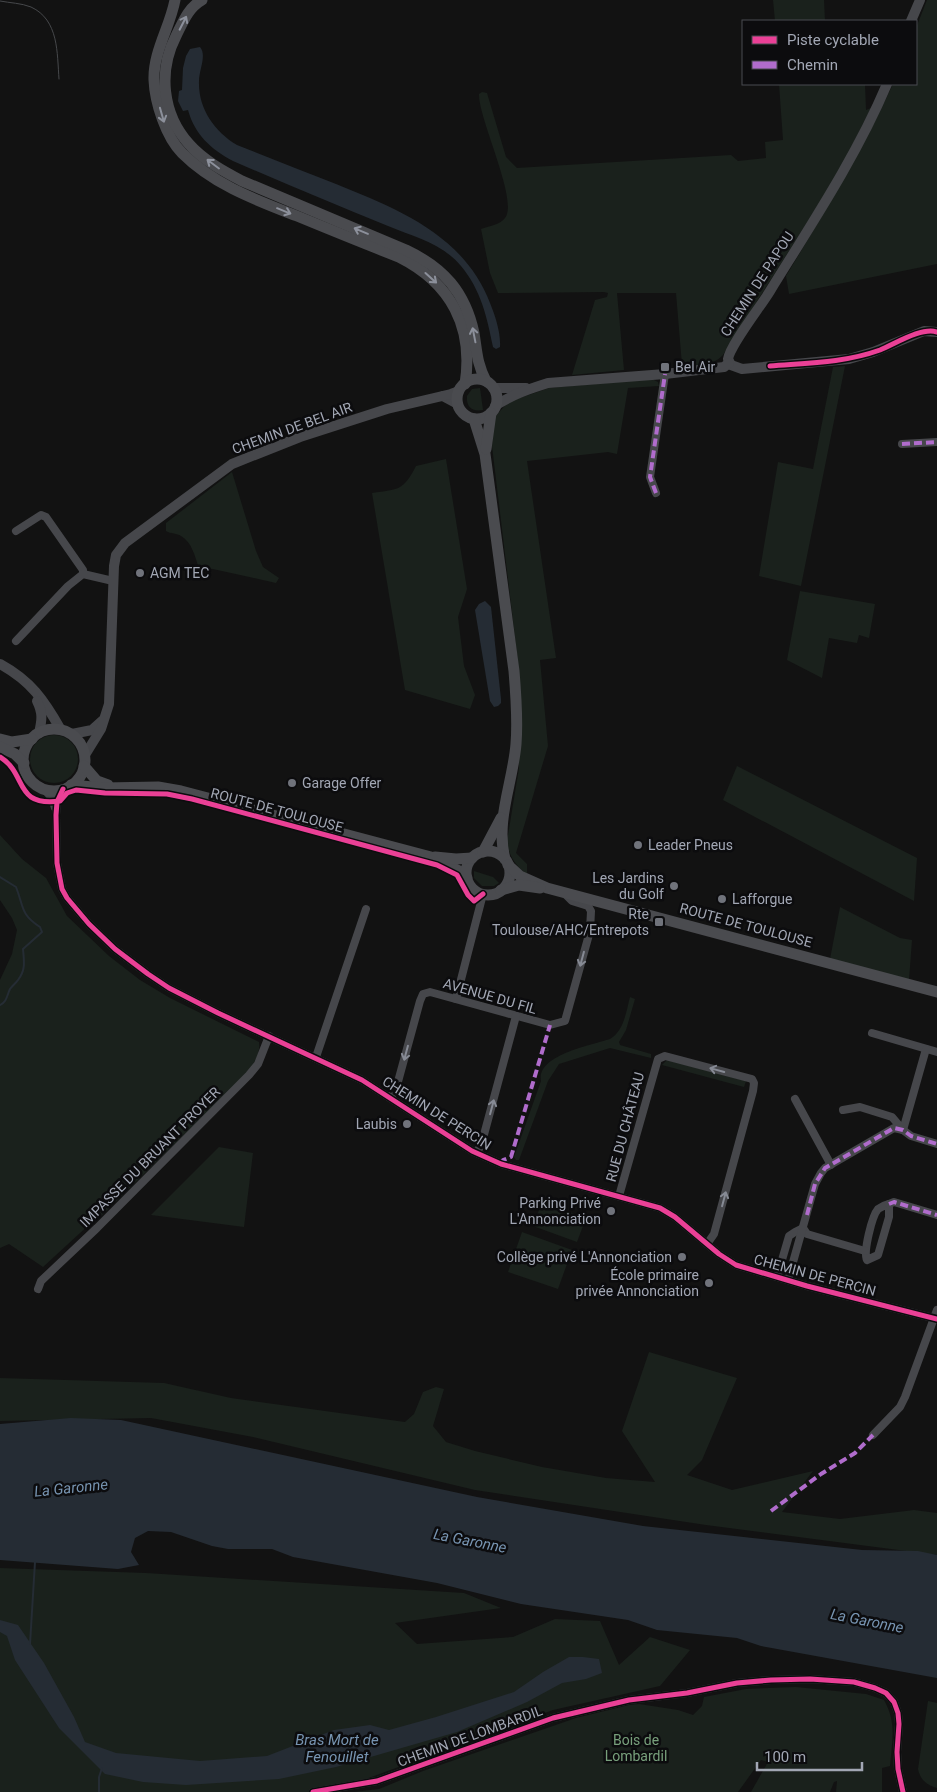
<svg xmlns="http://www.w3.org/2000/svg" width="937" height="1792" viewBox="0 0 937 1792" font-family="Roboto,sans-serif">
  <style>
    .green { fill: #1a211c }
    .water { fill: #252c34 }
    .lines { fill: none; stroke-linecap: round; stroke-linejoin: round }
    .stream { stroke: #252c34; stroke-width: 2 }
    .minor { stroke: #46474b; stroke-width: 8 }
    .tertiary { stroke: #46474b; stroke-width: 10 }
    .secondary { stroke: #4a4b4f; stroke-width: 11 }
    .tram { stroke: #46484b; stroke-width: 1 }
    .quiet { stroke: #b06ccc; stroke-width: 4; stroke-dasharray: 8 4; stroke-linecap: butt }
    .cycleway-casing { stroke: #0c0c0e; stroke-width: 8 }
    .cycleway { stroke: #ea4096; stroke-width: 5 }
    .oneway { stroke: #8c909b }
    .oneway2 { stroke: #868a94 }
    .poi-dot { fill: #70737b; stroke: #0c0c0e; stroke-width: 2 }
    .labels { text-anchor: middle; stroke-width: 5; stroke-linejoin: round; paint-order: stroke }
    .street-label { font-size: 14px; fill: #a2a7b4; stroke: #0c0c0e }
    .poi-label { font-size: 14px; fill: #a2a7b4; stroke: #0c0c0e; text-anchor: end }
    .park-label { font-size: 14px; fill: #78a07c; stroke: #0c0c0e }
    .water-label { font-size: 15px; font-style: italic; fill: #7794b1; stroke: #0c0c0e }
  </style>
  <rect width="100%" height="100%" fill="#121212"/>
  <!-- green -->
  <g class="green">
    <polygon points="773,0 824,0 825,21 775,21"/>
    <path d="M927,0H937V264L789,294L786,276C824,213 862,151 893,84H916V28Z"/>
    <path d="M779,84H865L866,110L871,108L839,172L723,355C712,366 699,366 684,367L682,365L676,293H617L624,370L572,375L595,300L607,297L608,293L604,292L498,293L490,273L481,229C489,226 500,225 505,218C519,201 478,118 479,94L482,92L487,93L506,157L517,168L731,155L738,161L766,158L765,142L783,140Z"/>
    <polygon points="845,366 801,586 759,576 778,462 813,469 833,367"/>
    <path d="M652,379L658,382L659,386L628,388L617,454L608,452L527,461L556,658L540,660L548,746L516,853L527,864V874C516,867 508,854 507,841L519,768L518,662L492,446L494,418L508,402L549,388Z"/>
    <path d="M480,388L483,410C472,412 466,407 467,396L472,389Z"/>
    <path d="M446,459L467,589L458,617L464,666L475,695L470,709L405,690L372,493C399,489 403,491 416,466Z"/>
    <path d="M232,472L256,551L263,567L279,578L276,583L213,569L199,568C195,557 192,542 181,536C177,533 171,534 166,531V523Z"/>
    <polygon points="800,591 875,604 869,638 859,635 857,643 829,638 822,678 787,660"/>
    <circle cx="54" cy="759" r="24"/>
    <polygon points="737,766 917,858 914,901 723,800"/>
    <path d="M0,835L22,859L46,878L67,916L109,956L140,980L170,998L259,1042C261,1055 252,1067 243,1077L94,1223L92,1222L43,1267L9,1244L0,1248V980L12,954L17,930L12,918L0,900Z"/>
    <polygon points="474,871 493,877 499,883 494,886 482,886 474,878"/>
    <polygon points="840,907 900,938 912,940 909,980 830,959"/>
    <path d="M630,997L635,999L626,1030L619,1042L620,1045L651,1054V1058L610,1048L559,1064L548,1081L519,1160H516L514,1157L541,1081C536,1055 592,1045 610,1039C624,1031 626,1012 630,997Z"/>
    <polygon points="667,1060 746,1081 744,1087 662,1065"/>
    <polygon points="219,1147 253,1153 244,1227 151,1215"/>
    <polygon points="542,1202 586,1218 577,1242 533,1226"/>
    <polygon points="522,1232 572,1250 558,1289 508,1272"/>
    <polygon points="649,1352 737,1378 702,1460 687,1475 732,1490 813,1471 782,1512 840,1519 914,1510 937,1513 937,1555 706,1525 475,1490 253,1437 151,1418 0,1421 0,1378 164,1383 231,1398 405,1422 414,1414 423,1392 436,1387 444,1389 433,1426 446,1442 475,1451 542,1467 606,1478 655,1482 622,1431"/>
    <polygon points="0,1568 146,1573 464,1593 501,1608 395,1623 417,1644 513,1637 555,1619 600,1621 619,1665 650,1637 690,1650 660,1686 553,1710 366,1779 314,1792 0,1792"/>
    <path d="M796,1687L866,1694L884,1700C897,1723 892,1741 890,1766L882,1768V1792H836L837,1781L834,1782L830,1792H751L768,1762L761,1760L738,1792H354L379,1789L423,1771L576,1718L629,1705L639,1704L678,1710L693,1715L702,1706L704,1697L746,1689Z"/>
    <path d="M928,1701L937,1703V1788C926,1785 920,1779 918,1769Z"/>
  </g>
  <!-- water -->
  <g class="water">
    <path d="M200,47C207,55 199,70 199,81C198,108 214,131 237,145C270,158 303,171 336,184C398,209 464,235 490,303C495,315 501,333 500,347L496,349L493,347C487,317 481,290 461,266C442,243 414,237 388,226C336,205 284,183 233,161C211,149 195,135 188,110L183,111L178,101L179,91L182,90L183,68L186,56L190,49Z"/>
    <polygon points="485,601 491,607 501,699 501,703 498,706 494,707 490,701 475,610 479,604"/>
    <polygon points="71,1418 121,1420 477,1497 643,1526 862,1550 918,1551 937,1555 937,1678 761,1646 737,1638 657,1630 628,1620 521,1604 437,1583 293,1557 272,1549 228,1549 212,1546 171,1532 148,1531 135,1538 131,1552 139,1565 118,1569 0,1560 0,1424"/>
    <polygon points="0,1620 18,1625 44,1663 74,1717 85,1742 116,1753 200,1761 267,1756 334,1730 370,1725 389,1730 436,1717 514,1692 543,1672 569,1657 583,1657 599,1659 602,1673 586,1679 562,1683 527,1702 457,1732 336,1767 279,1779 186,1785 143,1782 105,1774 59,1728 15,1660 7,1636 0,1632"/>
  </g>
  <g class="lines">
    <!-- stream -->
    <g class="stream">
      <path d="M0,877L16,887C24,907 20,914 40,927L42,932L23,949C24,961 26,970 18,980C16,983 12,986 10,989C7,995 7,1002 0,1005"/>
      <polyline points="30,1644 35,1562"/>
      <polyline points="99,1792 99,1777 102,1768"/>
    </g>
    <!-- minor -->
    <g class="minor">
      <polyline points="902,444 937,442"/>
      <polyline points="656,493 650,477 665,374"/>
      <polyline points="16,531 41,515 46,517 83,570 83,574"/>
      <polyline points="16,641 68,586 83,574 113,581"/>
      <polyline points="44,789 52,798 55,808"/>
      <polyline points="63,789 57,802 56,815 57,863 62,889 67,898 89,924 115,949 148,974 169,988 218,1013 362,1080 472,1151 501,1164 660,1208 675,1217 719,1254 736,1265 807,1286 937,1319"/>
      <polyline points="456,999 483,894"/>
      <polyline points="872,1033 937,1052"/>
      <polyline points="316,1057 366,909"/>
      <polyline points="390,1098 396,1089 420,1001 423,994 430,992 550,1025 565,1021 590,931 591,911 588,906 572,901 565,894"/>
      <polyline points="795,1099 831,1165"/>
      <polyline points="843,1110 860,1107 892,1117 903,1130"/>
      <polyline points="903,1130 926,1049"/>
      <polyline points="477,1153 482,1142 516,1016"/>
      <polyline points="619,1196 658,1059 665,1056 752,1079 754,1083 753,1091 714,1234 707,1244"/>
      <path d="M889,1204V1217L878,1255L867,1260C863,1252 872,1216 878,1209C881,1207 885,1205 889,1204Z"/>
      <polyline points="889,1204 894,1202 937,1215"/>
      <polyline points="803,1228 807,1234 865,1251"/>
      <polyline points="777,1277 789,1236 795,1232 803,1228"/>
      <polyline points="788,1280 815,1184 821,1173 825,1168 894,1128 903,1130 911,1136 937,1144"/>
      <polyline points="38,1289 41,1281 97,1228 249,1075 258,1064 269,1036"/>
      <polyline points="873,1435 900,1407 905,1397 937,1310"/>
      <polyline points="313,1792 377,1781 553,1718 629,1700 687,1693 737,1683 771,1680 810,1679 854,1682 875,1688 886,1693 894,1702 898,1713 899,1724 897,1752 898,1769 903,1792"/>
    </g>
    <!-- tertiary -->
    <g class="tertiary">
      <polyline points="911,21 920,0"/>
      <path d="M887,84C856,157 812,223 770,291C761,306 730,345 728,359L731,365L742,369L849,359L873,352L924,331L937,332"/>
      <polyline points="493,388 526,388"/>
      <polyline points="443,396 458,404"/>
      <path d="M495,406C511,395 529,389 548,383L665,374L724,367L729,363"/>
      <path d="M0,664C31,681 44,700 61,730"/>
      <path d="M37,701C43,713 42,720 39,733"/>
      <polyline points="72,734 92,730 102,721"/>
      <polyline points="85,755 101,729 109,704 114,566 116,555 125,543 232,464 300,437 387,409 451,394 459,391"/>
    </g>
    <!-- secondary -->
    <g class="secondary">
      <path d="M175,0C170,27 153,52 154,80C155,103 166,137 182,153C214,185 256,200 297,216C331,230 365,244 399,257C451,283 474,327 465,384"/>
      <path d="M202,0C188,8 183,22 176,36C158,71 162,114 189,144C203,160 223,171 242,181L406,250C444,268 465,292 474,333C477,352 477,364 486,381"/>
      <circle cx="477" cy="399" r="20"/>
      <path d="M474,419L485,454L514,671C516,695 518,720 516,744C513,782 495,821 505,859"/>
      <polyline points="486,449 491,413"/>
      <circle cx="54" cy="760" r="31"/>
      <polyline points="0,739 12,742 32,739"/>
      <polyline points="0,747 15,754 24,763"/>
      <polyline points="84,766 97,781 108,785"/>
      <polyline points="71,785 104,788 158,787 181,791 431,857 461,872 467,878"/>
      <circle cx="488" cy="873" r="22"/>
      <polyline points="483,852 501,818"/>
      <polyline points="435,857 456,859 472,858"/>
      <polyline points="508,865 520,876 547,888 937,992"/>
      <polyline points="501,890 519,885 540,888"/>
    </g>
    <!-- tram -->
    <path class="tram" d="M0,1C10,3 21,3 31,7C59,20 57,53 59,79"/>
    <!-- quiet -->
    <g class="quiet">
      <polyline points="902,444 937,442"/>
      <polyline points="656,493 650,477 665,374"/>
      <polyline points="501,1164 503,1160 511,1157 550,1025"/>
      <polyline points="889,1204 894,1202 937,1215"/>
      <polyline points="807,1215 815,1184 825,1168 894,1128 903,1130 911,1136 937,1144"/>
      <polyline points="771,1511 821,1474 855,1453 873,1435"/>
    </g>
    <!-- cycleway casing -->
    <g class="cycleway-casing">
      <g id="cycleway">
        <path d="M770,366C807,363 844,363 880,350C895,344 921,327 937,332"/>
        <path d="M0,757C28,774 13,807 60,801L67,793L76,790L105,793L167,794L192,799L437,865L457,875L468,895L474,901L483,894"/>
        <polyline points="63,789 57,802 56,815 57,863 62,889 67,898 89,924 115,949 148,974 169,988 218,1013 362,1080 472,1151 501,1164 660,1208 675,1217 719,1254 736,1265 807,1286 937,1319"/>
        <polyline points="313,1792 377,1781 553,1718 629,1700 687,1693 737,1683 771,1680 810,1679 854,1682 875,1688 886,1693 894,1702 898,1713 899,1724 897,1752 898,1769 903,1792"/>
      </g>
    </g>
    <!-- cycleway -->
    <use href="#cycleway" class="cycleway"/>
  </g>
  <!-- one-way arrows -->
  <defs><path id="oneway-shaft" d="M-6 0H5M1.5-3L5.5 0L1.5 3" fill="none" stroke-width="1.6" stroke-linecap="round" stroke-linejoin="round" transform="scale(1.25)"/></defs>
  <g class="oneway">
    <use href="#oneway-shaft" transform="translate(183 23) rotate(-63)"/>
    <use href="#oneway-shaft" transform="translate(162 115) rotate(74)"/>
    <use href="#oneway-shaft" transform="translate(213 164) rotate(-143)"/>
    <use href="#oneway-shaft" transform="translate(284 211) rotate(22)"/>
    <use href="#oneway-shaft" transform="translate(361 231) rotate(-157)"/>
    <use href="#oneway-shaft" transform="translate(431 278) rotate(42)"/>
    <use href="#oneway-shaft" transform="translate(474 335) rotate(-101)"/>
  </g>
  <g class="oneway2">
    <use href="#oneway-shaft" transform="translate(582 959) rotate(105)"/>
    <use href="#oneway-shaft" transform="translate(406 1053) rotate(105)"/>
    <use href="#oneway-shaft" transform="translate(717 1070) rotate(-165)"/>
    <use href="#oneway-shaft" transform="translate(492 1107) rotate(-75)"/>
    <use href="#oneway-shaft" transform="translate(724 1199) rotate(-75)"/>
  </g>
  <!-- markers -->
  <g class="poi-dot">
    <rect x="660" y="362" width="10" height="10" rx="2.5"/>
    <circle cx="140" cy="573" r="5"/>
    <circle cx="292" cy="783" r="5"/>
    <circle cx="638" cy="845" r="5"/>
    <circle cx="674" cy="886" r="5"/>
    <circle cx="722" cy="899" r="5"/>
    <rect x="654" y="917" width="10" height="10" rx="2.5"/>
    <circle cx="407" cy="1124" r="5"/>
    <circle cx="611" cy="1211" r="5"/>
    <circle cx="682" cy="1257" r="5"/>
    <circle cx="709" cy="1283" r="5"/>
  </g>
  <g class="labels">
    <!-- street labels -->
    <g class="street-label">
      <text transform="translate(757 284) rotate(-57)" y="5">CHEMIN DE PAPOU</text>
      <text transform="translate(292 428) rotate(-20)" y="5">CHEMIN DE BEL AIR</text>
      <text transform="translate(277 810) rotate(15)" y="5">ROUTE DE TOULOUSE</text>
      <text transform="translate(746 925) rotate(15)" y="5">ROUTE DE TOULOUSE</text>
      <text transform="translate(490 996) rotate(16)" y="5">AVENUE DU FIL</text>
      <text transform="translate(437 1113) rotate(32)" y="5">CHEMIN DE PERCIN</text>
      <text transform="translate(625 1127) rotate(-75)" y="5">RUE DU CHÂTEAU</text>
      <text transform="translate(150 1157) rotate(-45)" y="5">IMPASSE DU BRUANT PROYER</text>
      <text transform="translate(815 1275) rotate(15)" y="5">CHEMIN DE PERCIN</text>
      <text transform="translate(470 1736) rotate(-20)" y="5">CHEMIN DE LOMBARDIL</text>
    </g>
    <!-- poi labels -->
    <g class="poi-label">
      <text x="675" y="372" text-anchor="start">Bel Air</text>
      <text x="150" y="578" text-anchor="start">AGM TEC</text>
      <text x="302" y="788" text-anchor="start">Garage Offer</text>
      <text x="648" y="850" text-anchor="start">Leader Pneus</text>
      <text x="664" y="883">Les Jardins<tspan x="664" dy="16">du Golf</tspan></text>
      <text x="732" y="904" text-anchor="start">Lafforgue</text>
      <text x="649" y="919">Rte<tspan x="649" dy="16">Toulouse/AHC/Entrepots</tspan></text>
      <text x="397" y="1129">Laubis</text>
      <text x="601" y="1208">Parking Privé<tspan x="601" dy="16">L'Annonciation</tspan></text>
      <text x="672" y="1262">Collège privé L'Annonciation</text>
      <text x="699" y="1280">École primaire<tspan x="699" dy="16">privée Annonciation</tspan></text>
    </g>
    <!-- park labels -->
    <g class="park-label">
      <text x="636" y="1745">Bois de<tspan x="636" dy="16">Lombardil</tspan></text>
    </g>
    <!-- water labels -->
    <g class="water-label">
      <text transform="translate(71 1488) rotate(-6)" y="5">La Garonne</text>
      <text transform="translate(470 1541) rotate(11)" y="5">La Garonne</text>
      <text transform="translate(867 1621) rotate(11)" y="5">La Garonne</text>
      <text x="337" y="1745">Bras Mort de<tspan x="337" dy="17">Fenouillet</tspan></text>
    </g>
  </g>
  <!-- legend -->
  <rect x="742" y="20" width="175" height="65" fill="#0c0c0e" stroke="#484a50"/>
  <rect x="752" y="36" width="25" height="8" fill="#ea4096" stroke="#484a50"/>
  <text x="787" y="45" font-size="15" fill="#a2a7b4">Piste cyclable</text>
  <rect x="752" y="61" width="25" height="8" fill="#b06ccc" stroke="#484a50"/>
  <text x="787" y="70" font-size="15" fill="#a2a7b4">Chemin</text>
  <!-- scale -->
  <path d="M757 1762v8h105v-8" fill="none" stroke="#a2a7b4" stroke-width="2.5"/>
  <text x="764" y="1762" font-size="15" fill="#a2a7b4" stroke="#0c0c0e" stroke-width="4" paint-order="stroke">100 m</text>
</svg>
